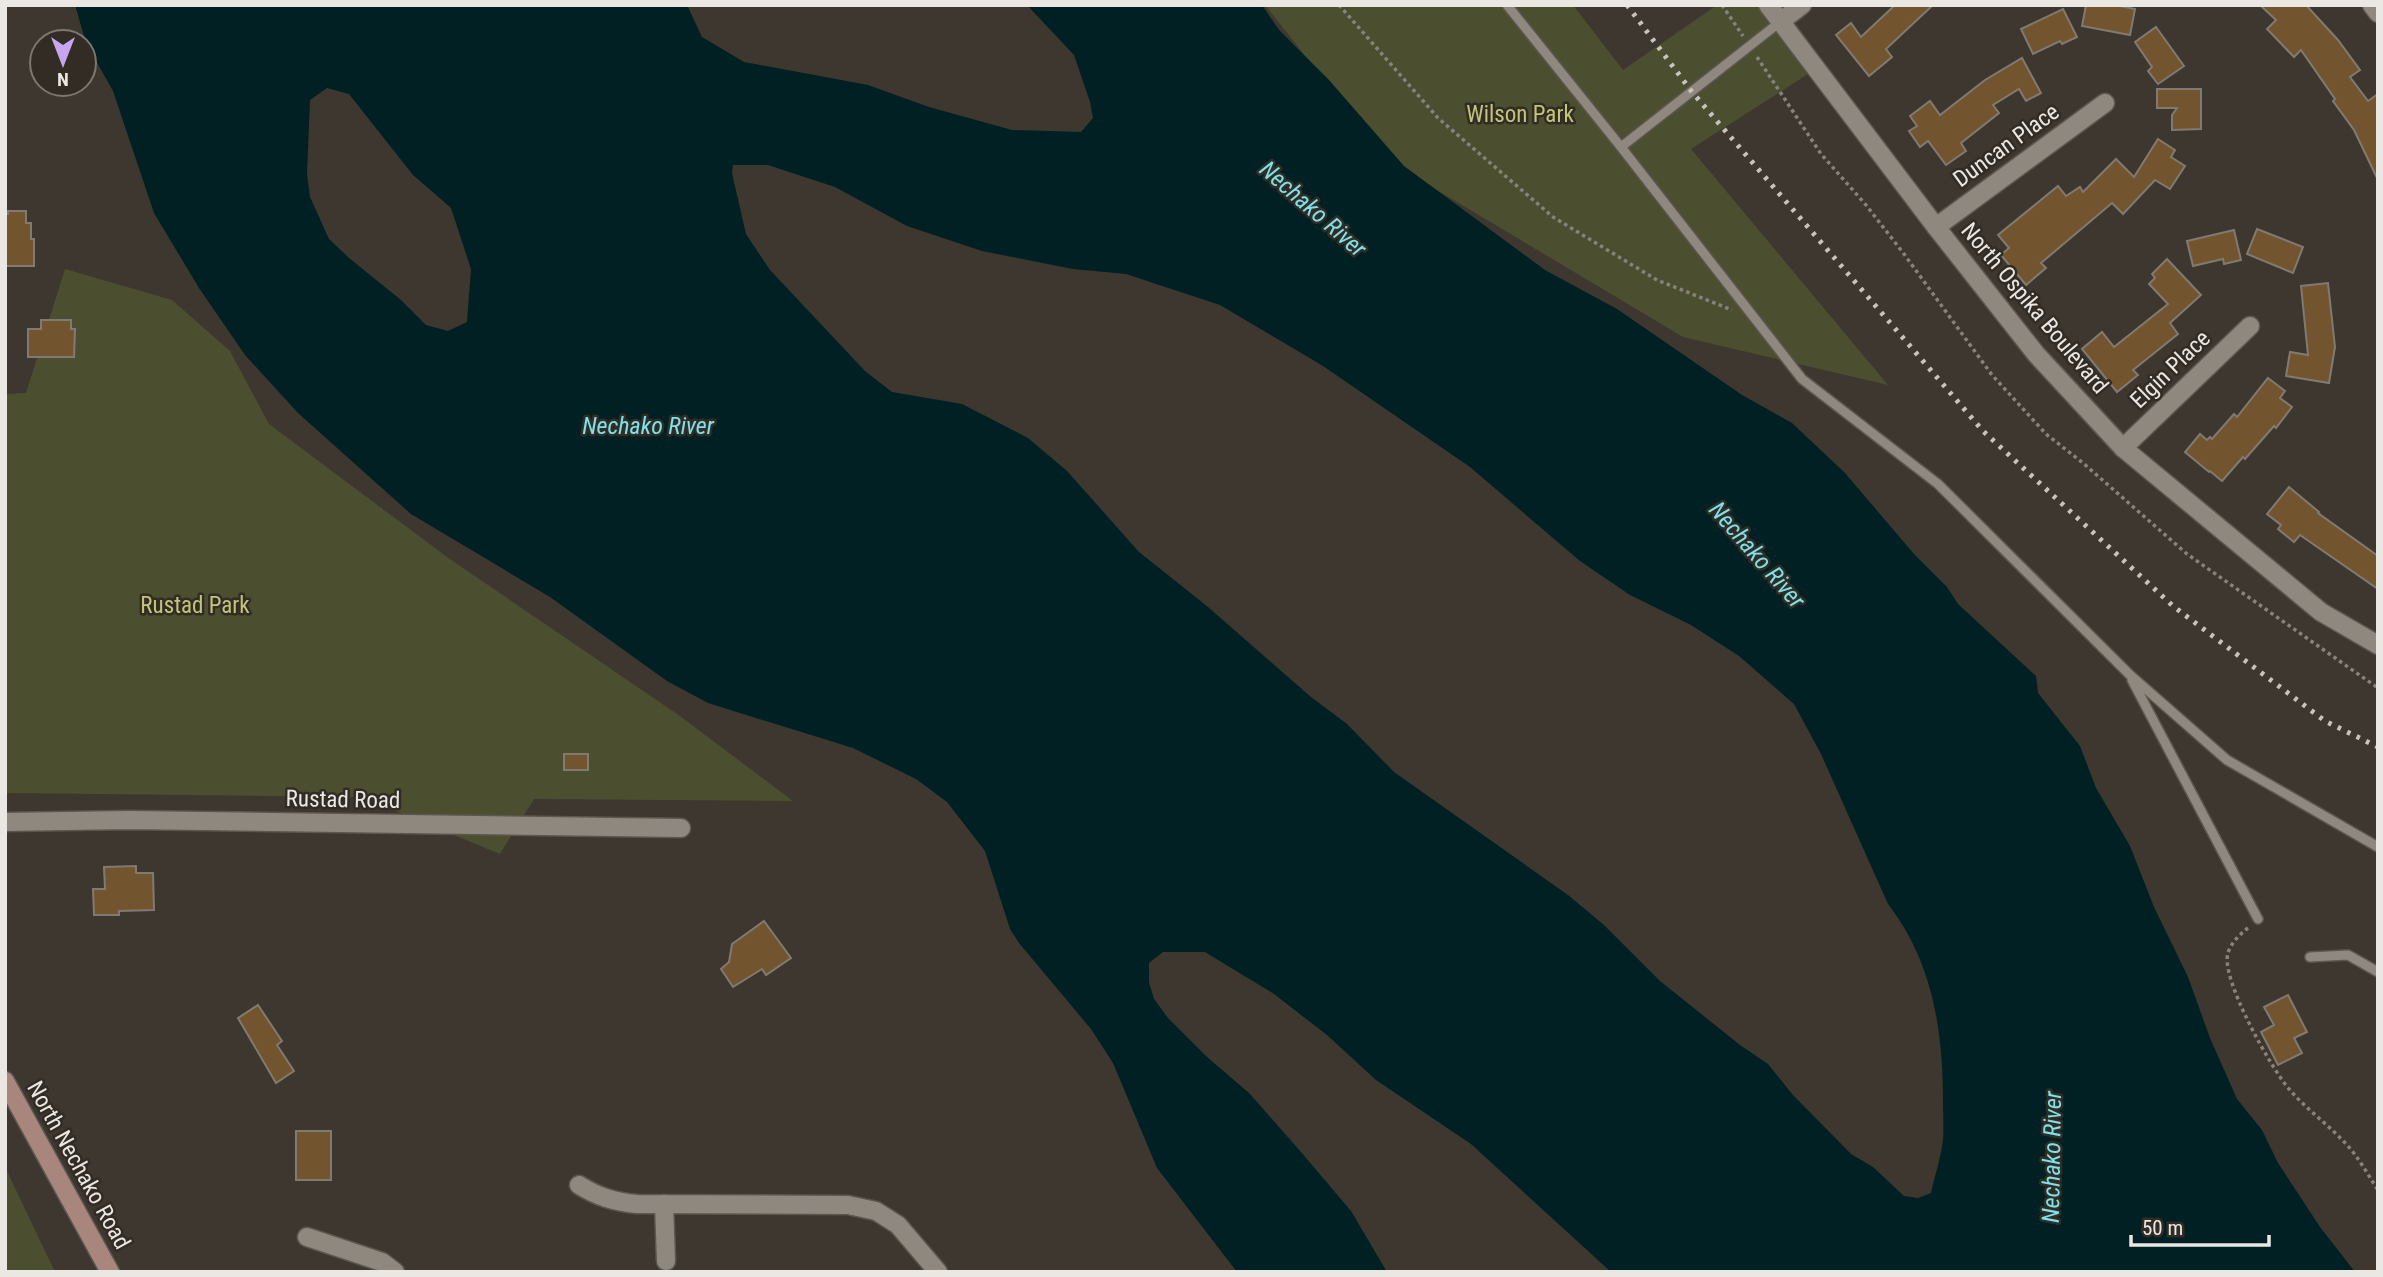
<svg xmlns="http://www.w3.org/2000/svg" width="2383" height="1277" viewBox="0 0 2383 1277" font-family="'Roboto Condensed',sans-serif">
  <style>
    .green { fill: #4c4e30 }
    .water { fill: #002023; fill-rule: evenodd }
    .building { fill: #72552e; stroke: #817a72; stroke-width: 2 }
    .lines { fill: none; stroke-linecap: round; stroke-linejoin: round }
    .service-casing { stroke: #5c5650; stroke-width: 12 }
    .minor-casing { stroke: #5c5650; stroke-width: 21 }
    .tertiary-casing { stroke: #5c5650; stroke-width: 21 }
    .secondary-casing { stroke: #5c5650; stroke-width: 21 }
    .path { stroke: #87827c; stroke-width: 3.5; stroke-dasharray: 3.5 3.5; stroke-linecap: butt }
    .service { stroke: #8f887f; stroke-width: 9 }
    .minor { stroke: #8f887f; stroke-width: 18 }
    .tertiary { stroke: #8f887f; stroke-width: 18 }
    .secondary { stroke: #a8867e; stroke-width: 18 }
    .rail { stroke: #c8c3be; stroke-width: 5; stroke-dasharray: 3.5 7; stroke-linecap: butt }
    .labels { text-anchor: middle; stroke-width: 5; stroke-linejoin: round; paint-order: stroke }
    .park-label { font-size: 23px; fill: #c1c67a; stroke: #322c25 }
    .street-label { font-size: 23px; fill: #ebe7e3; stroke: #322c25 }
    .water-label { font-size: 24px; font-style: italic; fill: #7be3ec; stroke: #322c25 }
  </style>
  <rect width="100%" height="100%" fill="#3d372f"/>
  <!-- green -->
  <g class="green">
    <polygon points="1265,5 1573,5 1623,70 1717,5 1756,5 1808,74 1691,149 1888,385 1683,337 1395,165 1379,150"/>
    <polygon points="65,269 172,300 230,351 269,424 447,557 680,716 793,801 534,799 500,854 362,797 5,793 5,394 26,393"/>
    <polygon points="5,1167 55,1272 5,1272"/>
  </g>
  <!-- water -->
  <path class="water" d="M75,5H687L702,37L744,62L868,85L929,107L1012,130L1081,132L1093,118L1090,102L1074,55L1027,5H1262L1279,30L1329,80L1404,166L1545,270L1617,309L1742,395L1792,423L1845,473L1914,554L1947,587L1958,604L2036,676L2038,693L2080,746L2096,788L2130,846L2154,907L2188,977L2210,1038L2237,1099L2262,1130L2278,1163L2320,1227L2355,1272H1611L1471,1144L1376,1080L1327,1035L1274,994L1205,952H1163L1149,963V982L1154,999L1168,1018L1207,1057L1249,1093L1301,1152L1351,1211L1387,1272H1237L1157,1168L1113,1063L1091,1029L1019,943L1010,929L985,851L947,802L916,779L853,748L708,703L667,681L550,597L411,514L298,413L245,355L199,288L154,213L113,91L86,43ZM327,88L349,94L413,175L451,208L471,269L467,322L448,331L426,325L401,300L349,258L329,239L310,197L307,174L310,100ZM733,165H768L835,187L907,226L982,251L1073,269L1126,274L1220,305L1323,366L1470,467L1580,561L1630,595L1691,625L1739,656L1794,704L1821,754L1888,904C1933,962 1943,1031 1943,1102C1943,1115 1944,1128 1943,1140C1941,1157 1935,1175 1931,1193L1918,1198L1904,1196L1873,1167L1851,1154L1793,1095L1768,1064L1740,1045L1660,981L1604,925L1568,895L1394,772L1347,724L1311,697L1208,607L1139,552L1067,471L1028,438L962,404L892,392L865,371L770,270L746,234L732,173Z"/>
  <!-- building -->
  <g class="building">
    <polygon points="1895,5 1933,5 1886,49 1892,57 1869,76 1836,35 1851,23 1861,37"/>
    <polygon points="2086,5 2115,5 2135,9 2130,35 2082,26"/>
    <polygon points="2260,5 2306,5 2338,40 2360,70 2350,77 2368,101 2378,94 2378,180 2354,130 2333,101 2335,99 2301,50 2294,57 2267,29 2276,20"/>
    <polygon points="2063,9 2077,37 2062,44 2060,41 2033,54 2021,29"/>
    <polygon points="2156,27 2184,66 2158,84 2148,71 2152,67 2135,42"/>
    <polygon points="2022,58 2041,93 2026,101 2019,89 1993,105 1999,113 1961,143 1966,151 1946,165 1928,141 1920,147 1909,131 1917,126 1910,116 1930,101 1940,115 1985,80"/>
    <polygon points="2157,89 2201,89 2201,129 2172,130 2172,115 2177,108 2157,108"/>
    <polygon points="2158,139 2175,150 2171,157 2185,166 2170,189 2155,180 2123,214 2112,203 2041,263 2046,268 2026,285 2001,255 2009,248 1998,235 2058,186 2066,196 2080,187 2083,192 2116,159 2134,177"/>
    <polygon points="8,211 26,211 26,223 31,223 31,239 34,239 34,266 5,266 5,214 8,214"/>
    <polygon points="2257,229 2303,247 2293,273 2247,254"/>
    <polygon points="2234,230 2241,260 2224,264 2223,259 2193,266 2187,241"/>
    <polygon points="2167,259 2201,295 2170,323 2178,334 2133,370 2138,375 2117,392 2082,349 2102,332 2114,347 2168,304 2149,284 2155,278 2152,274"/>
    <polygon points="2328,283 2335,347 2329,383 2286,376 2290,352 2308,355 2301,286"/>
    <polygon points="41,320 71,320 71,329 75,329 74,357 28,357 28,329 41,329"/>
    <polygon points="2268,378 2285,391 2280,398 2292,407 2276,428 2274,426 2245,459 2243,457 2222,481 2210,471 2209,472 2185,452 2200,434 2207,440 2210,437 2212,439 2234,414 2237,417"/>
    <polygon points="2289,487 2319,512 2318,513 2378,556 2378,589 2300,535 2294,542 2278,529 2281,525 2267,514"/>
    <rect x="564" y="754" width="24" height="16"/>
    <polygon points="136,866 136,873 153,873 154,910 119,911 119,915 94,915 93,889 105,889 104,867"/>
    <polygon points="764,921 791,958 766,975 762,969 733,987 721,969 729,962 732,944"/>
    <polygon points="2288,995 2307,1032 2294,1038 2302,1053 2278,1065 2261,1032 2274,1025 2264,1007"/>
    <polygon points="258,1005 282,1041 277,1045 294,1071 276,1083 238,1018"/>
    <rect x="296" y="1131" width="35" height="49"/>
  </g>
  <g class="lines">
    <!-- service casing -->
    <g class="service-casing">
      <g id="service">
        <polyline points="1507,5 1621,147 1802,379 1938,484 2130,675 2227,760 2378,847"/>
        <polyline points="1621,147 1780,22"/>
        <polyline points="2132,680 2258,919"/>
        <polyline points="2310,957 2348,955 2378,972"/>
      </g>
    </g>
    <!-- minor casing -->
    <g class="minor-casing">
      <g id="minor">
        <polyline points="2372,5 2378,13"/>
        <polyline points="1780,22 1802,5"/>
        <polyline points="1936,227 2105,103"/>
        <polyline points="2123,448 2250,326"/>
        <polyline points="5,822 129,820 681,828"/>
        <path d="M579,1185C598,1197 615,1202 637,1204L848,1205L876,1211L898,1225L938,1272"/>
        <polyline points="664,1204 666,1261"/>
        <polyline points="307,1237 382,1262 395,1272"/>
      </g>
    </g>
    <!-- tertiary casing -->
    <g class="tertiary-casing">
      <polyline id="tertiary" points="1768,5 1936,227 2036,354 2123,448 2321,612 2378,645"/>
    </g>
    <!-- secondary casing -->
    <g class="secondary-casing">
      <polyline id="secondary" points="5,1081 110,1272"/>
    </g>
    <!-- path -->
    <g class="path">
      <polyline points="1339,5 1438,118 1553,217 1657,280 1732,310"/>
      <polyline points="1722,5 1743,36"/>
      <polyline points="1757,57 1821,154 1866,205 1904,254 1992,375 2046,434 2083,463 2187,554 2378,688"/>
      <path d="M2248,928C2240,934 2231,943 2228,953C2220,978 2271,1068 2289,1089C2306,1109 2329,1125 2347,1145C2359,1158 2368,1175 2378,1190"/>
    </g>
    <!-- service -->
    <use href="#service" class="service"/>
    <!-- minor -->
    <use href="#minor" class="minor"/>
    <!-- tertiary -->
    <use href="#tertiary" class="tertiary"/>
    <!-- secondary -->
    <use href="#secondary" class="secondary"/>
    <!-- rail -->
    <polyline class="rail" points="1627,5 1692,92 1983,431 2173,606 2325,721 2378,747"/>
  </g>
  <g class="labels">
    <!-- park labels -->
    <g class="park-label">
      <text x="1520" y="122">Wilson Park</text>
      <text x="195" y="613">Rustad Park</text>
    </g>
    <!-- street labels -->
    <g class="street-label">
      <text transform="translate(2006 145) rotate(-36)" y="8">Duncan Place</text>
      <text transform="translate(2035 308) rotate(50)" y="8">North Ospika Boulevard</text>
      <text transform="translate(2170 369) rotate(-44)" y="8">Elgin Place</text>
      <text transform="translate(343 799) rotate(1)" y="8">Rustad Road</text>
      <text transform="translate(79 1165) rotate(61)" y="8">North Nechako Road</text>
    </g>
    <!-- water labels -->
    <g class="water-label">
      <text transform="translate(1313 209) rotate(41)" y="8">Nechako River</text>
      <text x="648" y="434">Nechako River</text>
      <text transform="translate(1757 555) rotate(49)" y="8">Nechako River</text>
      <text transform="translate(2052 1157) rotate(-89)" y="8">Nechako River</text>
    </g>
  </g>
  <!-- border -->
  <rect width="2383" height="1277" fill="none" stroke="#ebe7e3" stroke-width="14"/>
  <!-- north arrow -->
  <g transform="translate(63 63) rotate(180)"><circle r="33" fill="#322c25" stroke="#7c7771" stroke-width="2"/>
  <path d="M0-5L12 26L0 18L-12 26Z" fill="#c5a7f1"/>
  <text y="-10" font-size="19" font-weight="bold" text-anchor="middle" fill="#ebe7e3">N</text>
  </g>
  <!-- scale -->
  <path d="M2131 1235v10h138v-10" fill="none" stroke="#ebe7e3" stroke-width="3.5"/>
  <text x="2142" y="1235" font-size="21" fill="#ebe7e3" stroke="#322c25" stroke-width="5" paint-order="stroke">50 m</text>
</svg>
